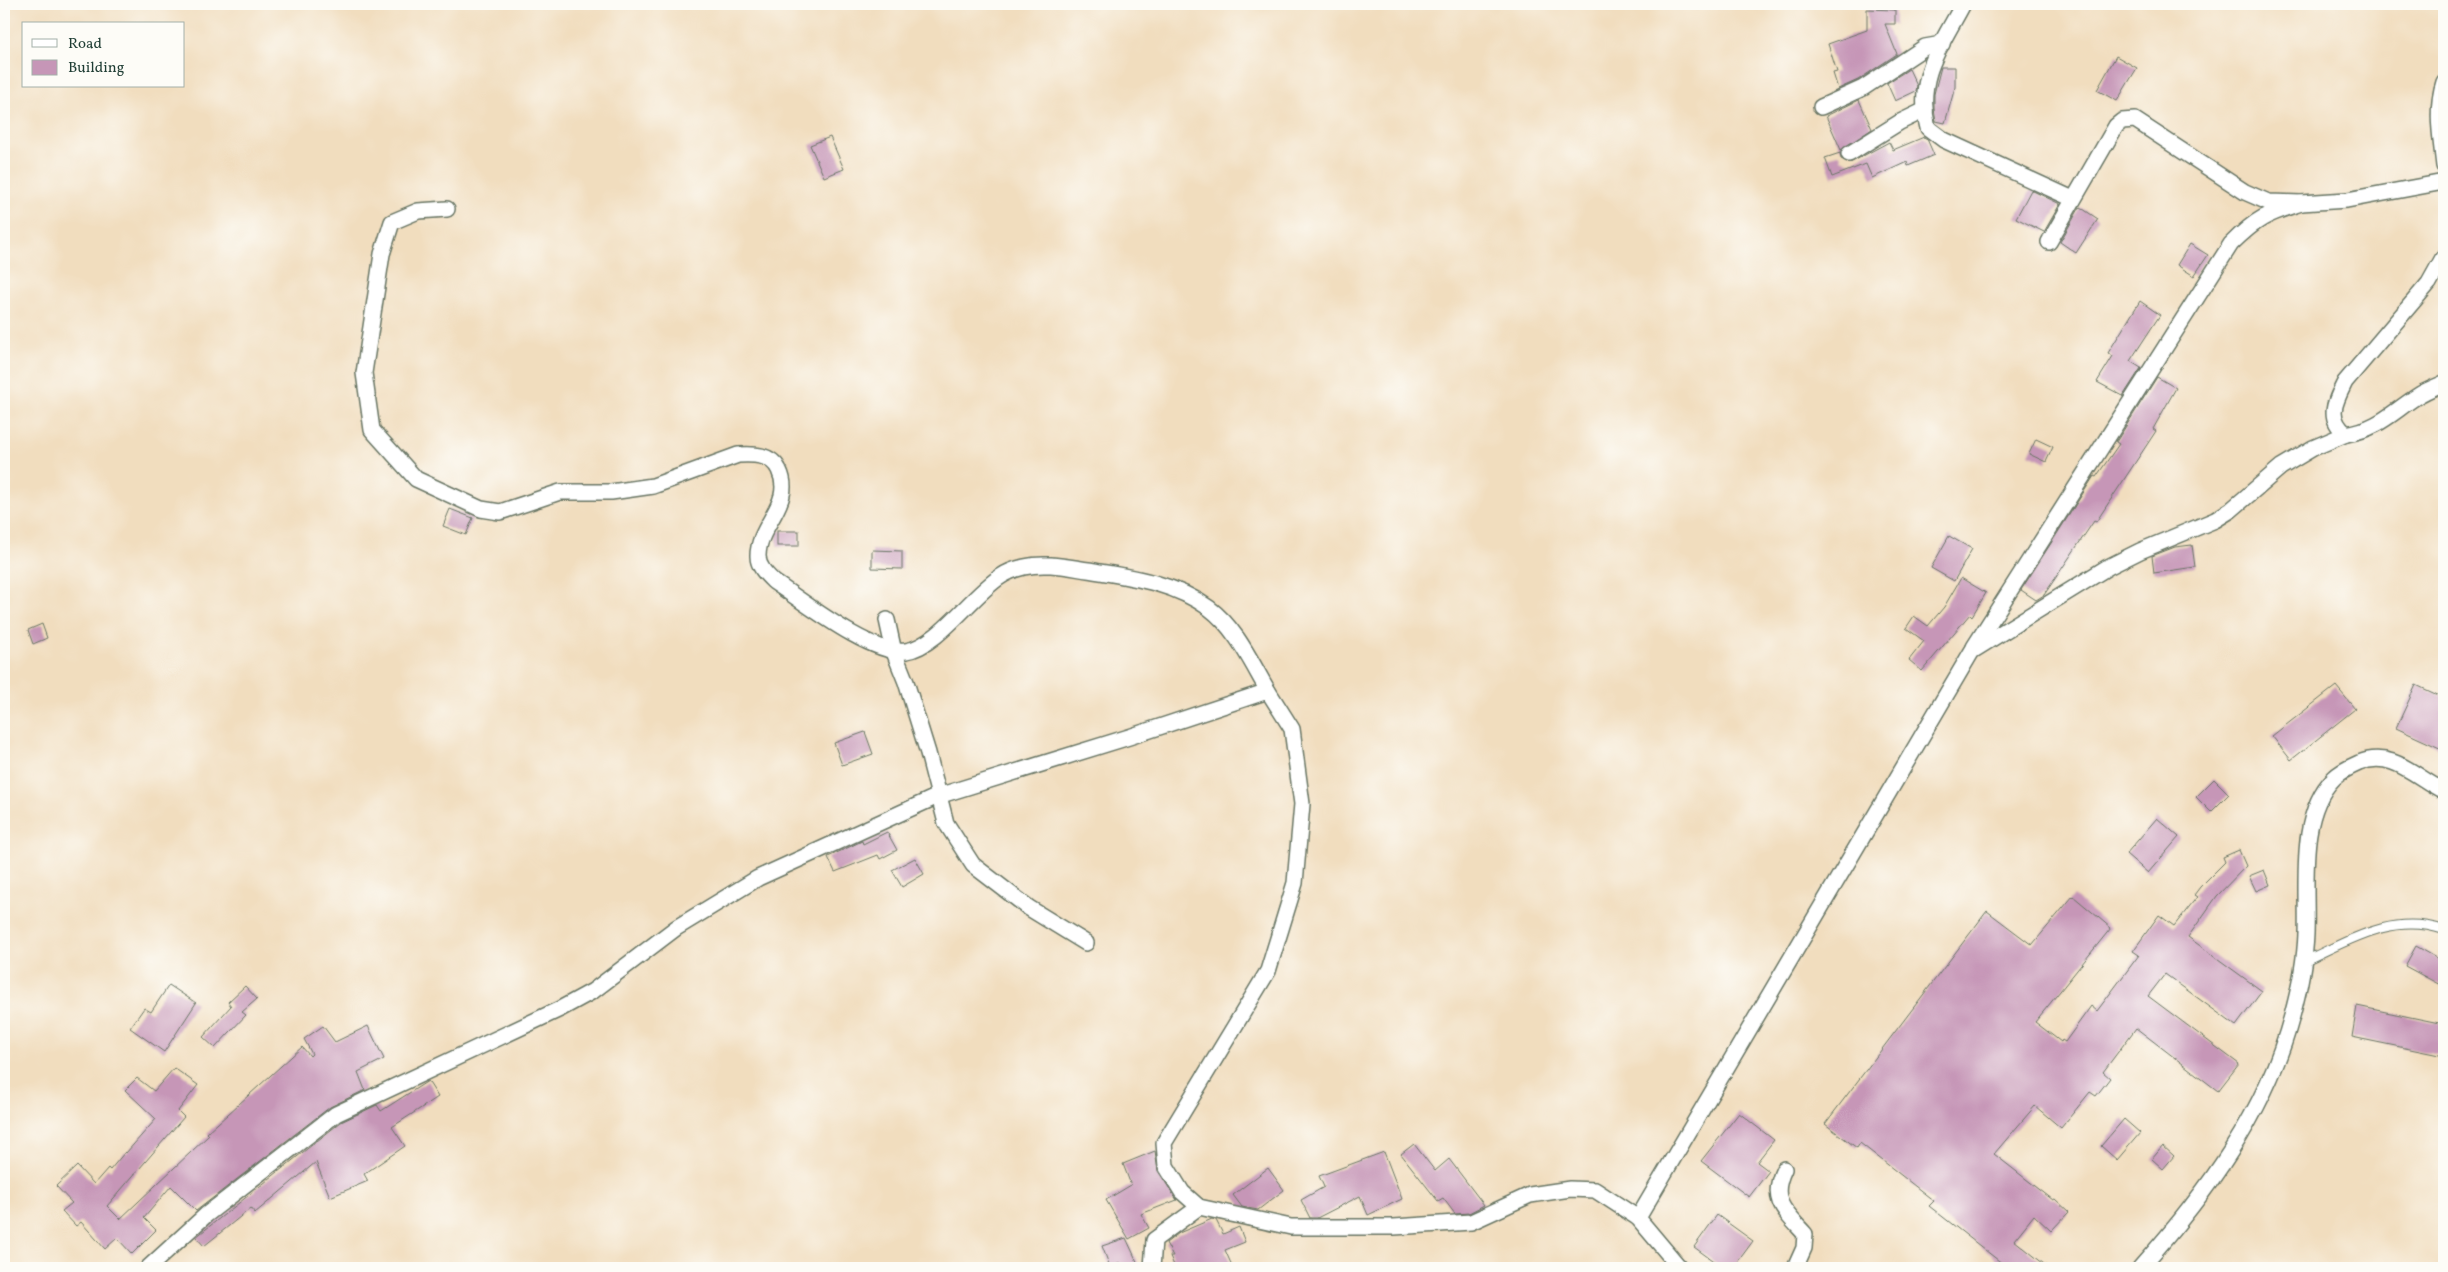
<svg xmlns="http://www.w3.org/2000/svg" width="2448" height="1272" viewBox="0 0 2448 1272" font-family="Vollkorn,serif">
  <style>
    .building { fill: #c696b7 }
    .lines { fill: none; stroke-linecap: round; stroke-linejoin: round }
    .service-casing { stroke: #687564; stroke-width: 10 }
    .minor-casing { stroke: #687564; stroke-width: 18 }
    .service { stroke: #fff; stroke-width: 8 }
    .minor { stroke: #fff; stroke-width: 15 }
  </style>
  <rect width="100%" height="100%" fill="#fdfcf7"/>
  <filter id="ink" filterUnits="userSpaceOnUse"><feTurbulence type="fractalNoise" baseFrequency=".02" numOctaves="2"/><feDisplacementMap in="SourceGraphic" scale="10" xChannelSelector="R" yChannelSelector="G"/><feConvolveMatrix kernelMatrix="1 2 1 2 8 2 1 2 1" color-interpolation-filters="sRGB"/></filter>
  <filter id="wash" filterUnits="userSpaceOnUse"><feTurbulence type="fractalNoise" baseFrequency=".0096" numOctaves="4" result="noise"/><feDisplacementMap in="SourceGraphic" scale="20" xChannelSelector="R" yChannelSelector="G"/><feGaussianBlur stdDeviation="1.12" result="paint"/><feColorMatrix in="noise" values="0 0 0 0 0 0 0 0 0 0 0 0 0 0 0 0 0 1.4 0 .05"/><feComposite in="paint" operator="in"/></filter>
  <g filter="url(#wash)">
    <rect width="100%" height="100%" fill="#f1ddbe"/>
    <g id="blocks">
      <!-- building -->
      <g class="building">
        <polygon points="1867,9 1895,10 1895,24 1885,24 1897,54 1858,80 1838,89 1833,73 1837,72 1828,44 1867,30"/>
        <polygon points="2116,56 2137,68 2117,101 2097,90"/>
        <polygon points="1941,67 1955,67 1955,87 1945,123 1936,121 1934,109 1934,94"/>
        <polygon points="1909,69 1917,86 1916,91 1895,101 1887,83"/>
        <polygon points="1859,100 1872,129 1841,150 1826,116"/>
        <polygon points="830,137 844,169 824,177 810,145"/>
        <polygon points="1924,137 1927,139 1934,155 1908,166 1907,162 1872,178 1866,164 1832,177 1825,158 1840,153 1841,159 1850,163 1889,142 1893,150"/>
        <polygon points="2031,190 2060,204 2044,232 2016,218"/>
        <polygon points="2080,207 2098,219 2076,253 2060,242"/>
        <polygon points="2190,244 2208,255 2194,276 2177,265"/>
        <polygon points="2140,301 2160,315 2130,361 2141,368 2123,396 2097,382 2113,356 2108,353"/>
        <polygon points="2157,377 2176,388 2153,429 2156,431 2096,522 2094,521 2044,595 2036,600 2021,590 2094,476 2096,477 2119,444 2116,442"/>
        <polygon points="2036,439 2053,447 2046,462 2029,454"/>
        <polygon points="450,509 473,518 466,535 443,526"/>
        <rect x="777" y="531" width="22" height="15"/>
        <polygon points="1949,536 1972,549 1954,581 1931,568"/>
        <polygon points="2192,545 2195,567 2154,573 2152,556 2175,547"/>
        <polygon points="872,550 902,551 902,569 872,568"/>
        <polygon points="1961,578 1986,593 1972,616 1970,614 1922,671 1909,660 1924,641 1906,628 1914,616 1928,626 1944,607"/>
        <polygon points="42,624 47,638 33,644 28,630"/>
        <polygon points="2416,685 2444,698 2444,750 2396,728"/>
        <polygon points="2336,686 2355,709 2291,760 2272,736"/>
        <polygon points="865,732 873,754 842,765 834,743"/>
        <polygon points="2214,779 2229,794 2211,812 2196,797"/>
        <polygon points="2157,818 2179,837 2148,873 2126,854"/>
        <polygon points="887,832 897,850 880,859 878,855 835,872 828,857 862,841 863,844"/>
        <polygon points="2239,850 2246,866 2217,896 2188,937 2262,991 2236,1026 2165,974 2148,996 2239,1064 2218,1091 2136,1028 2103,1072 2110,1078 2096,1096 2090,1092 2061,1128 2035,1106 1994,1154 2053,1200 2055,1199 2069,1212 2051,1231 2034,1215 2014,1240 2049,1268 2008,1268 1929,1206 1934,1201 1860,1143 1857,1148 1825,1124 1987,911 2032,945 2073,896 2111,928 2035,1022 2061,1042 2062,1040 2065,1042 2091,1006 2097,1011 2139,955 2133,951 2159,915 2174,926 2197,897 2194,895 2200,887 2225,862 2223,857"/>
        <polygon points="915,858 924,874 902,887 892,870"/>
        <polygon points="2264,870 2270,885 2256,891 2249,876"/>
        <polygon points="2416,946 2444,962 2444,987 2405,966"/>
        <polygon points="169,985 196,1003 164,1052 130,1028 144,1008 151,1012"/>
        <polygon points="245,986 257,999 242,1012 246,1015 215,1048 203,1037 231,1006 228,1002"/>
        <polygon points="2357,1006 2444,1024 2444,1056 2352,1037"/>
        <polygon points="323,1026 335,1042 368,1026 384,1059 358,1072 365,1090 330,1107 196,1211 171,1186 144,1218 156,1230 132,1254 117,1238 105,1249 81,1222 76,1226 62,1211 72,1203 56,1186 77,1166 94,1184 108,1168 110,1170 125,1152 126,1153 156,1119 125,1090 137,1078 154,1091 174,1068 198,1085 178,1111 184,1117 107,1206 120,1219 209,1135 207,1133 302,1047 310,1056 312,1054 304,1039"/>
        <polygon points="428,1081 438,1097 392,1127 405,1146 364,1174 368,1181 330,1197 316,1162 255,1213 251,1208 204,1246 196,1237 341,1122 377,1105 381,1111"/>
        <polygon points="1739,1113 1774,1140 1757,1162 1769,1171 1749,1197 1701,1161"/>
        <polygon points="2124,1119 2140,1133 2117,1160 2101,1146"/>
        <polygon points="1414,1144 1435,1171 1449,1159 1484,1205 1469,1213 1455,1214 1443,1198 1438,1201 1401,1154"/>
        <polygon points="2163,1146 2174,1156 2163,1169 2152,1159"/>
        <polygon points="1155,1151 1158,1171 1177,1200 1141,1214 1149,1228 1129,1239 1106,1200 1131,1185 1123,1164"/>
        <polygon points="1384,1152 1402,1199 1368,1215 1360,1196 1317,1218 1310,1218 1301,1200 1324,1187 1319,1176"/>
        <polygon points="1268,1168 1284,1190 1258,1210 1242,1207 1233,1195"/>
        <polygon points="1717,1215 1753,1241 1733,1268 1723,1268 1694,1247"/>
        <polygon points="1212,1219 1216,1220 1223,1234 1239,1227 1245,1242 1225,1250 1233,1268 1175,1268 1170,1256 1173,1256 1166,1243 1179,1233"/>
        <polygon points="1126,1238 1140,1268 1123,1268 1121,1263 1110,1267 1102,1246"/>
      </g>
    </g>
  </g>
  <g filter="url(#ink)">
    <use href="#blocks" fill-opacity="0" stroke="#687564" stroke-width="1"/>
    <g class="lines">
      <!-- service casing -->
      <g class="service-casing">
        <path id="service" d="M2302,962C2349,941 2392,912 2444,930"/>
      </g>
      <!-- minor casing -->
      <g class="minor-casing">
        <g id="minor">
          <path d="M1963,4C1941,46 1915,77 1928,128L1944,140L2073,199"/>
          <path d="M2444,82C2435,109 2441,138 2444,166"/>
          <polyline points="1821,107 1863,88 1925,47 1942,44"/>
          <polyline points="1849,154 1900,122 1925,110"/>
          <path d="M447,209L418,211L392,222L382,254L364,373L372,430L416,479L481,509L500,512L560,492H611L653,486L738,455C753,454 772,454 779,470C795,503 758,524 758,556C758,567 767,575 774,582C803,601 872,656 906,651C937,647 972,595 1000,577C1007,572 1015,569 1024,567C1045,562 1067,567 1088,570C1130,577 1173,582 1209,608C1236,628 1251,662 1268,691"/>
          <polyline points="2049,242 2116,126 2122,121 2135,120 2245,192 2268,202 2301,203 2347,200 2444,182"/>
          <path d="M2444,256L2429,283L2345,382C2335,402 2326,417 2346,434C2379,429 2392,412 2419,395C2427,390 2436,387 2444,383"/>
          <polyline points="887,620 894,652 906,682 928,753 946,823 973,865 1029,908 1086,943"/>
          <path d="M1974,647L2231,244C2257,218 2267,214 2301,203"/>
          <path d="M1784,1169C1769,1200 1785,1212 1805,1234L1804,1248L1795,1268"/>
          <polyline points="1638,1218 1972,651 2108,567 2140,551 2215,520 2231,510 2281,467 2313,448 2346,434"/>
          <polyline points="148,1268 206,1215 336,1114 560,1009 593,991 676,928 758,878 938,796 1129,737 1268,691 1292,729 1302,804 1295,883 1268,971 1164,1143 1166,1166 1182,1192 1199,1207 1291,1227 1394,1227 1471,1222 1530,1195 1570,1189 1595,1190 1638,1218 1680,1268"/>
          <polyline points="1152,1268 1154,1240 1199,1207"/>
          <path d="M2140,1268C2206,1194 2266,1113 2292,1016C2299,990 2305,961 2306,934C2308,886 2297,815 2334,778C2340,772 2350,767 2359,763C2393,749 2416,778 2444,791"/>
        </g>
      </g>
      <!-- service -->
      <use href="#service" class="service"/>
      <!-- minor -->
      <use href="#minor" class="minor"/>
    </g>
  </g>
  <!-- margin -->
  <rect width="2448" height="1272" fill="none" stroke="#fdfcf7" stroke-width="20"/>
  <!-- legend -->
  <rect x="22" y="22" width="162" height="65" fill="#fdfcf7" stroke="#a4b0a9"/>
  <rect x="32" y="39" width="25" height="8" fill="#ffffff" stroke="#a4b0a9"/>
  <text x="68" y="48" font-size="15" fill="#1f3d34">Road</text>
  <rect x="32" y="60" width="25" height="15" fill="#c696b7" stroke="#a4b0a9"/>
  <text x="68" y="72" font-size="15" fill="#1f3d34">Building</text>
</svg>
